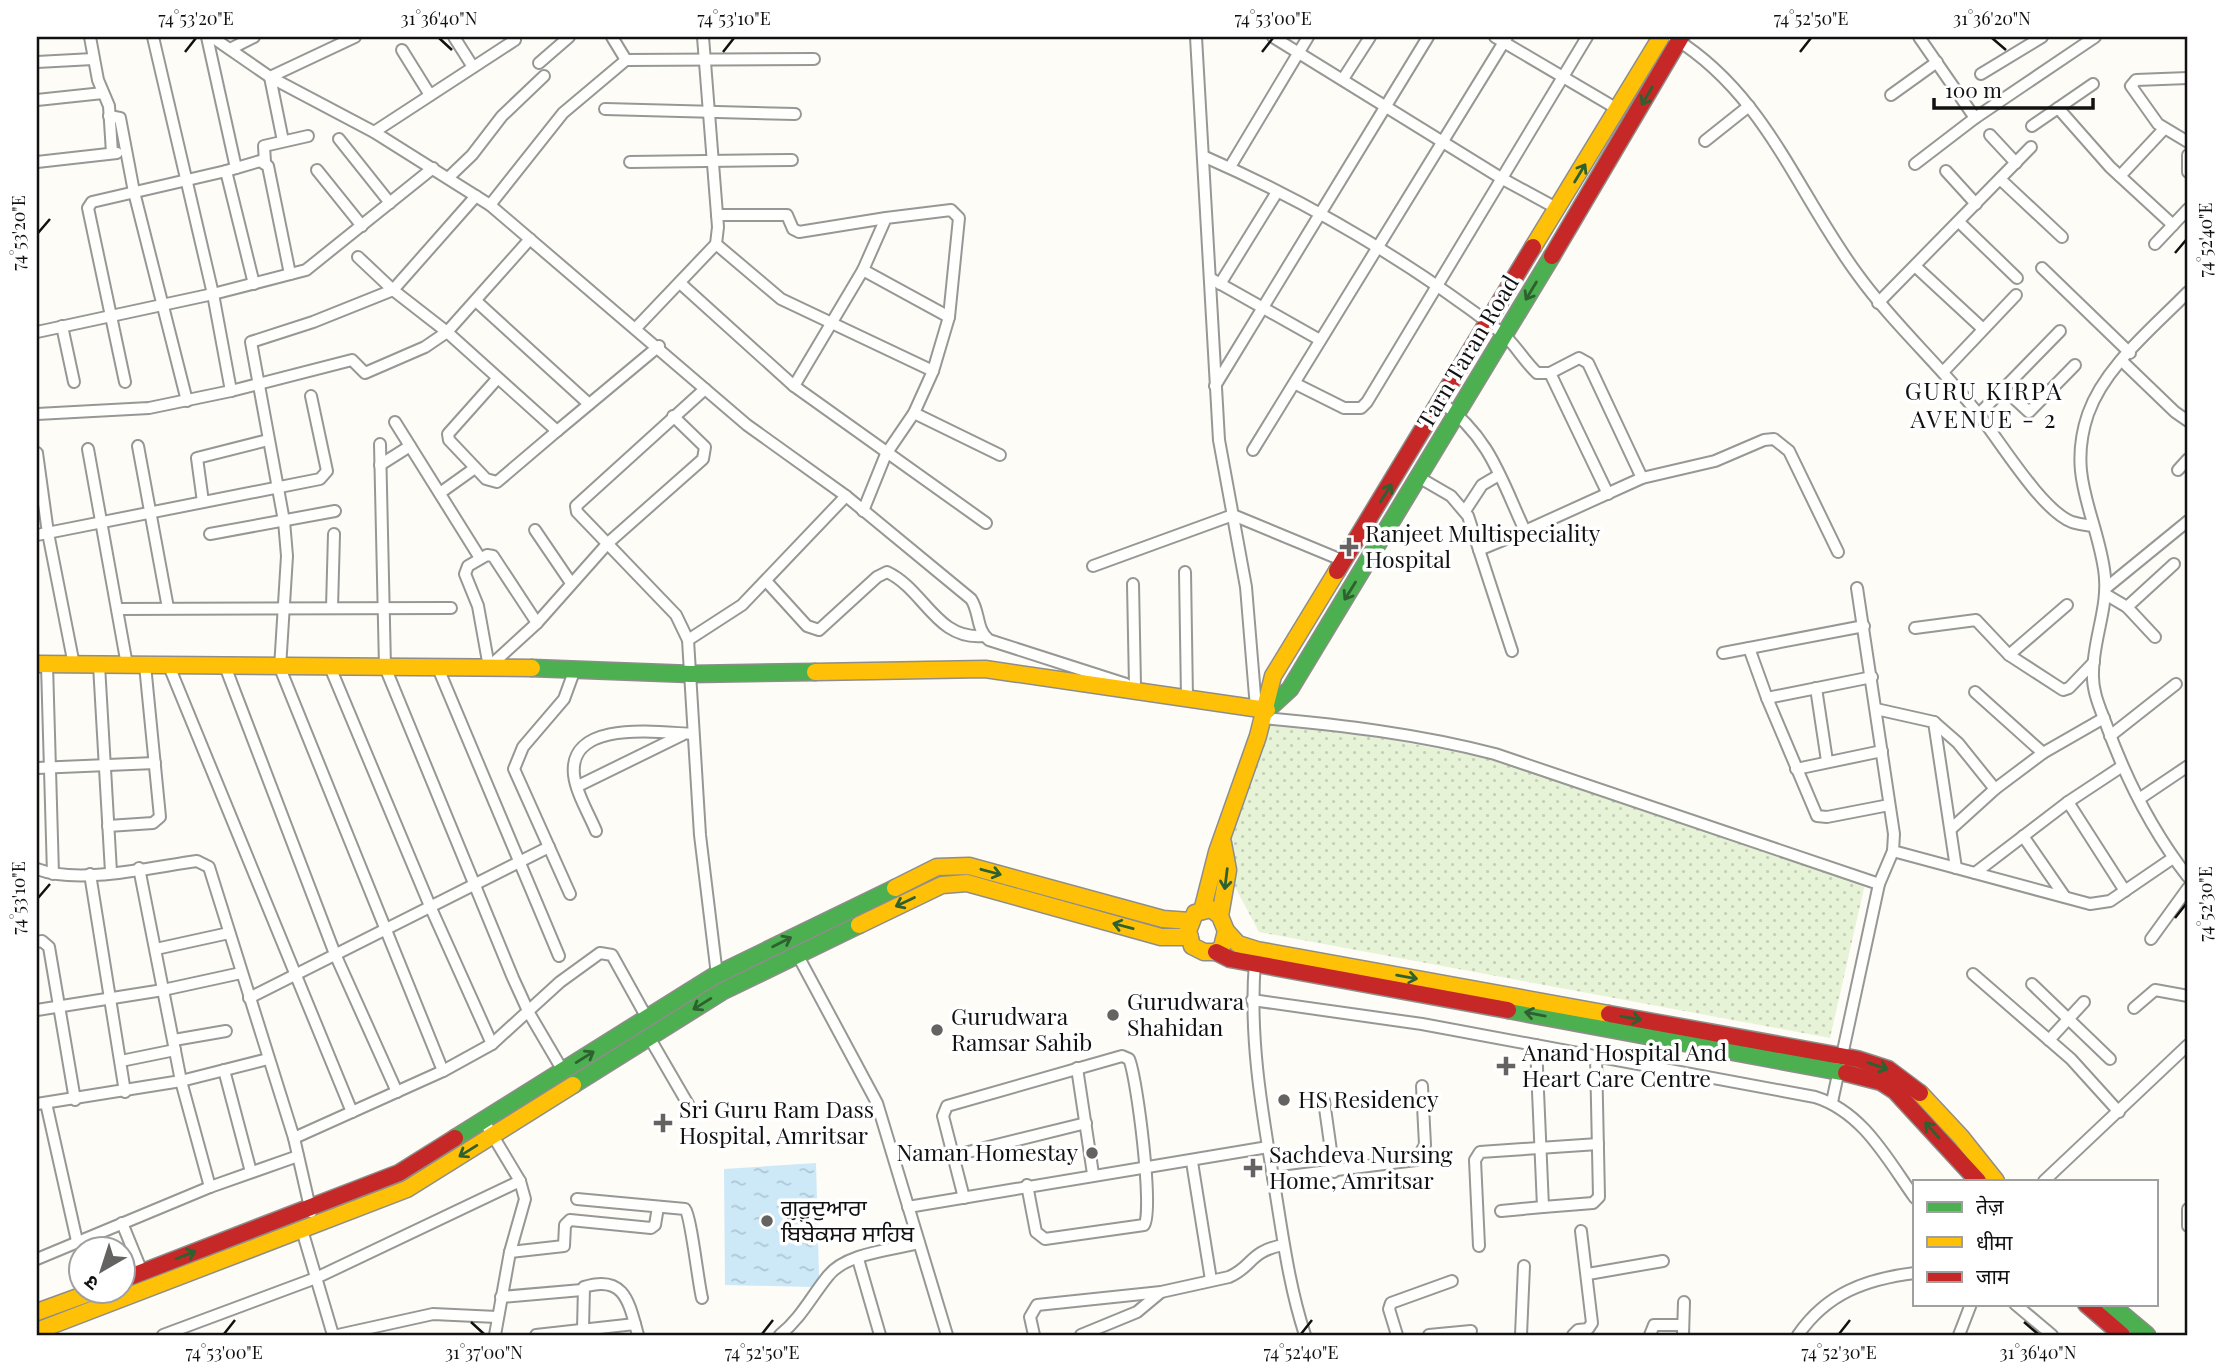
<svg xmlns="http://www.w3.org/2000/svg" width="2225" height="1372" viewBox="0 0 2225 1372" font-family="'Playfair Display','Noto Sans Devanagari','Noto Sans Gurmukhi',serif">
  <style>
    .grass { fill: url(#grass-dots) }
    .water { fill: url(#water-ripples) }
    .lines { fill: none; stroke-linecap: round; stroke-linejoin: round }
    .street-casing { stroke: #979795; stroke-width: 14 }
    .fast-casing { stroke: #8e8d8b; stroke-width: 19 }
    .slow-casing { stroke: #8e8d8b; stroke-width: 19 }
    .jam-casing { stroke: #8e8d8b; stroke-width: 19 }
    .street { stroke: #fffffe; stroke-width: 10 }
    .fast { stroke: #4caf50; stroke-width: 16 }
    .slow { stroke: #ffc107; stroke-width: 16 }
    .jam { stroke: #c62828; stroke-width: 16 }
    .oneway { stroke: #2e6030 }
    .ticks { fill: none; stroke: #111; stroke-width: 2.5 }
    .poi-dot { fill: #646362; stroke: #fff; stroke-width: 2.5 }
    .labels { text-anchor: middle; stroke-width: 7; stroke-linejoin: round; paint-order: stroke }
    .street-label { font-size: 23px; fill: #111; stroke: #fff }
    .poi-label { font-size: 23px; fill: #111; stroke: #fff; text-anchor: start }
    .neighbourhood-label { font-size: 24px; letter-spacing: 2px; fill: #111; stroke: #fff }
    .neatline { fill: none; stroke: #111; stroke-width: 2.5 }
    .ticks-label { font-size: 18px; text-anchor: middle; fill: #111 }
  </style>
  <defs>
    <pattern id="grass-dots" width="8" height="8" patternUnits="userSpaceOnUse" patternTransform="scale(1.75)"><rect width="8" height="8" fill="#e7f3d7"/><path d="M2 2h.1M6 6h.1" fill="none" stroke="#c5cfb8" stroke-width="1.8" stroke-linecap="round"/></pattern>
    <pattern id="water-ripples" width="26" height="14" patternUnits="userSpaceOnUse" patternTransform="scale(1.75)"><rect width="26" height="14" fill="#cde8f7"/><path d="M2 4q2-2 4 0t4 0M15 11q2-2 4 0t4 0" fill="none" stroke="#afc6d3"/></pattern>
  </defs>
  <rect width="100%" height="100%" fill="#fdfcf7"/>
  <!-- grass -->
  <polygon class="grass" points="1274,718 1504,761 1867,875 1830,1038 1259,932 1227,872 1229,812"/>
  <!-- water -->
  <polygon class="water" points="816,1163 819,1277 811,1287 725,1285 724,1169"/>
  <g class="lines">
    <!-- street casing -->
    <g class="street-casing">
      <g id="street">
        <polyline points="90,37 98,80 109,106 112,153"/>
        <polyline points="153,37 213,294 231,391"/>
        <polyline points="207,37 236,168"/>
        <path d="M212,37L270,77L374,132L490,205L747,425L846,496L971,599C980,612 976,630 989,640L1126,684"/>
        <polyline points="454,37 473,67"/>
        <polyline points="612,37 626,60"/>
        <polyline points="1196,37 1219,440 1246,587 1256,708"/>
        <polyline points="1273,37 1501,178 1558,209"/>
        <polyline points="1495,37 1619,110"/>
        <polyline points="1919,37 1975,118"/>
        <path d="M1674,38C1766,95 1797,193 1858,275C1894,325 1941,366 1979,415C2000,441 2042,511 2072,522C2078,524 2086,525 2093,526"/>
        <polyline points="230,49 254,37"/>
        <polyline points="402,50 430,95"/>
        <polyline points="37,62 93,59"/>
        <polyline points="539,63 569,37"/>
        <polyline points="1981,74 2042,37"/>
        <polyline points="2188,78 2136,80 2131,86 2158,124 2188,142"/>
        <polyline points="1343,79 1370,37"/>
        <polyline points="1891,95 1937,62"/>
        <polyline points="37,100 103,93"/>
        <polyline points="2058,108 2110,167 2173,225"/>
        <polyline points="605,109 795,114"/>
        <polyline points="109,116 120,118 134,192 187,401"/>
        <polyline points="2032,126 2093,84"/>
        <polyline points="374,132 515,40"/>
        <polyline points="1990,135 2016,163"/>
        <polyline points="339,139 390,203"/>
        <polyline points="283,141 270,77 355,37"/>
        <polyline points="1705,141 1749,106"/>
        <polyline points="2188,155 2188,172"/>
        <path d="M1203,156C1308,202 1411,263 1502,333C1515,344 1524,361 1537,373H1550L1608,494"/>
        <polyline points="37,162 117,153"/>
        <polyline points="265,162 264,146 308,136"/>
        <polyline points="630,162 792,160"/>
        <polyline points="1915,164 1975,118 2095,37"/>
        <polyline points="1230,167 1308,37"/>
        <polyline points="317,170 362,226"/>
        <polyline points="226,171 260,161 268,166 290,274"/>
        <polyline points="1946,171 1976,204"/>
        <polyline points="2120,176 2164,129"/>
        <polyline points="448,178 472,155 502,116 544,76"/>
        <polyline points="2000,179 2062,237"/>
        <polyline points="490,205 563,113 626,60 814,59"/>
        <polyline points="717,215 787,215 793,229 799,232 886,218"/>
        <polyline points="1959,222 2017,278"/>
        <polyline points="716,244 781,299 933,371 914,413 886,454 863,511"/>
        <polyline points="2155,244 2188,209"/>
        <polyline points="358,257 393,290 476,196"/>
        <polyline points="1915,266 1983,329"/>
        <polyline points="2042,268 2130,353"/>
        <polyline points="863,270 949,317"/>
        <polyline points="1210,278 1320,340"/>
        <polyline points="680,283 794,386 986,523"/>
        <polyline points="1220,284 1277,192"/>
        <path d="M2188,292C2153,328 2105,366 2088,414C2067,476 2095,511 2104,569C2110,605 2093,638 2093,673C2092,691 2100,708 2106,724C2126,779 2152,831 2188,877"/>
        <polyline points="476,301 589,404"/>
        <polyline points="1878,303 2031,147"/>
        <polyline points="62,326 74,382"/>
        <polyline points="636,328 716,244 718,227 703,37"/>
        <polyline points="37,332 213,294 306,270 433,168"/>
        <polyline points="2122,361 2175,412 2188,421"/>
        <polyline points="1943,372 2016,295"/>
        <polyline points="1550,373 1579,358 1588,363 1642,478"/>
        <polyline points="497,379 448,434 449,440 486,479 497,482 557,431"/>
        <polyline points="125,382 88,208 92,202 226,171 254,284"/>
        <polyline points="1296,384 1344,408 1361,408 1367,402 1587,37"/>
        <polyline points="794,386 863,270 886,218 951,210 959,218 949,317 933,371"/>
        <polyline points="1215,386 1428,37"/>
        <polyline points="705,389 576,506 577,512 676,615 688,640 700,835 717,975"/>
        <polyline points="2004,389 2029,412 2075,365"/>
        <path d="M1441,402C1490,437 1501,479 1525,531L1642,478L1715,461L1764,440L1774,439L1789,451L1838,552"/>
        <polyline points="914,413 1000,455"/>
        <polyline points="37,414 149,408 231,391 352,360 365,373 425,347 447,332 530,239"/>
        <polyline points="1979,414 2060,331"/>
        <polyline points="395,422 480,558"/>
        <polyline points="380,444 385,667 513,978 529,1013 563,1071"/>
        <polyline points="138,446 168,608"/>
        <polyline points="88,449 127,665"/>
        <polyline points="1253,450 1507,37"/>
        <polyline points="37,453 48,533 74,665"/>
        <polyline points="380,465 410,446"/>
        <polyline points="2178,470 2188,459"/>
        <polyline points="1420,478 1451,496 1468,516 1512,651"/>
        <polyline points="440,493 475,468"/>
        <polyline points="203,502 197,458 268,440"/>
        <polyline points="1465,511 1482,485 1499,475"/>
        <polyline points="535,530 571,583"/>
        <polyline points="210,534 335,511"/>
        <polyline points="37,535 320,479 327,471 311,396"/>
        <polyline points="1479,550 1525,531"/>
        <polyline points="1093,566 1233,515 1344,561"/>
        <polyline points="1185,572 1187,698"/>
        <path d="M767,582L807,626L819,630L877,577L887,572C925,590 936,640 983,636"/>
        <polyline points="1133,584 1135,686"/>
        <polyline points="1857,588 1894,834 1893,851 2090,904 2110,901 2173,858"/>
        <polyline points="2106,588 2188,521"/>
        <polyline points="2105,594 2127,607 2155,637"/>
        <polyline points="2127,607 2174,564"/>
        <polyline points="332,608 334,534"/>
        <polyline points="118,609 451,608"/>
        <polyline points="1915,628 1976,620 2009,655 2063,690 2069,688 2094,662"/>
        <polyline points="688,640 742,605 846,496"/>
        <polyline points="1749,648 1767,698"/>
        <polyline points="1723,653 1864,626"/>
        <polyline points="2009,655 2067,605"/>
        <polyline points="47,665 53,874"/>
        <polyline points="99,665 111,872"/>
        <polyline points="169,666 352,1112"/>
        <polyline points="225,666 335,954 397,1092"/>
        <polyline points="330,667 430,906 492,1044"/>
        <polyline points="489,667 537,623 608,543 703,459 705,447 673,416"/>
        <polyline points="489,667 478,606 465,574 468,566 487,555 493,556 537,623"/>
        <polyline points="438,668 559,956"/>
        <polyline points="1872,677 1767,698 1817,816 1827,817 1889,805"/>
        <polyline points="1816,688 1827,761"/>
        <polyline points="1975,692 2043,753"/>
        <polyline points="1876,709 1934,722 1956,868"/>
        <path d="M1263,718C1342,725 1418,734 1495,754L1879,884"/>
        <polyline points="1934,722 1958,743 1995,789 1952,828"/>
        <polyline points="2110,736 2176,684"/>
        <polyline points="37,768 155,763"/>
        <polyline points="1796,769 1882,751"/>
        <polyline points="578,786 682,735"/>
        <polyline points="1995,789 2043,753 2104,718"/>
        <polyline points="2139,799 2188,766"/>
        <polyline points="2068,802 2125,891"/>
        <polyline points="108,826 153,823 160,817 145,665"/>
        <path d="M596,831C589,814 576,793 574,775C568,718 662,733 693,734"/>
        <polyline points="2023,836 2065,897"/>
        <polyline points="139,868 181,1081 210,1187"/>
        <path d="M37,869C79,885 152,867 197,861L209,867L294,1138L311,1212"/>
        <polyline points="1975,873 2068,802 2121,767"/>
        <polyline points="90,874 125,1092"/>
        <polyline points="570,894 514,769 523,747 564,699 575,669"/>
        <polyline points="2151,939 2188,888"/>
        <polyline points="37,942 42,941 49,947 75,1100"/>
        <polyline points="156,949 229,933"/>
        <polyline points="797,954 877,1103 947,1335"/>
        <path d="M1255,962C1249,1034 1261,1106 1273,1177C1282,1230 1288,1283 1305,1335"/>
        <polyline points="1973,974 2071,1059 2119,1112"/>
        <polyline points="2032,984 2110,1059"/>
        <polyline points="249,998 549,847"/>
        <path d="M1252,1000L1422,1024L1815,1097C1863,1112 1887,1159 1915,1198"/>
        <polyline points="2134,1008 2155,990 2188,996"/>
        <polyline points="37,1010 163,990 241,973"/>
        <polyline points="649,1037 692,1111"/>
        <polyline points="174,1040 226,1031"/>
        <polyline points="2049,1040 2084,1002"/>
        <polyline points="1536,1045 1543,1207 1593,1203 1599,1197 1596,1056"/>
        <polyline points="121,1061 175,1050"/>
        <polyline points="1077,1068 1093,1174"/>
        <polyline points="224,1070 251,1172"/>
        <polyline points="443,1071 280,668 287,556 284,521 251,342 313,322 393,290 447,332 557,431 659,346"/>
        <polyline points="1324,1101 1334,1172"/>
        <polyline points="1832,1102 1879,884 1893,851"/>
        <polyline points="46,1103 77,1241"/>
        <polyline points="37,1104 181,1081 268,1059"/>
        <polyline points="484,1121 520,1181 525,1199 510,1252 495,1335"/>
        <polyline points="294,1138 443,1071 492,1044 560,982 600,953 612,955 647,1018"/>
        <polyline points="952,1156 1086,1123"/>
        <polyline points="1192,1162 1211,1280"/>
        <polyline points="1273,1178 1416,1160 1425,1145 1422,1086"/>
        <polyline points="2044,1181 2188,1045"/>
        <path d="M964,1198L943,1116L947,1106L1122,1056L1129,1059C1137,1077 1154,1213 1144,1225L1045,1239L1036,1232L1027,1185"/>
        <path d="M577,1199L685,1209C691,1216 698,1282 702,1298"/>
        <polyline points="908,1207 1268,1147"/>
        <polyline points="2188,1209 2188,1226"/>
        <polyline points="1501,1211 1543,1207"/>
        <polyline points="122,1223 142,1272"/>
        <polyline points="302,1230 333,1335"/>
        <polyline points="1479,1246 1475,1160 1480,1152 1598,1144"/>
        <polyline points="510,1252 564,1246 565,1225 570,1220 651,1228 655,1225 658,1207"/>
        <polyline points="37,1259 210,1187 298,1156"/>
        <polyline points="858,1259 880,1335"/>
        <polyline points="1588,1274 1663,1261"/>
        <polyline points="501,1297 582,1290"/>
        <polyline points="2015,1304 2052,1335"/>
        <path d="M583,1329L584,1287C625,1274 629,1303 638,1335"/>
        <polyline points="163,1335 316,1278 520,1181"/>
        <polyline points="338,1335 433,1314 497,1317"/>
        <polyline points="536,1335 635,1324"/>
        <path d="M780,1335C801,1318 811,1297 828,1276C846,1253 892,1250 919,1243"/>
        <path d="M1034,1335L1030,1317L1037,1305L1161,1292L1229,1277C1254,1266 1248,1252 1283,1245"/>
        <polyline points="1081,1335 1137,1312 1161,1292"/>
        <polyline points="1397,1335 1389,1309 1391,1303 1452,1281"/>
        <polyline points="1429,1335 1471,1331"/>
        <polyline points="1521,1335 1524,1266"/>
        <polyline points="1573,1335 1578,1330 1588,1329 1592,1323 1581,1231"/>
        <polyline points="1650,1335 1654,1325 1683,1325"/>
        <polyline points="1683,1335 1684,1302"/>
        <path d="M1798,1335C1827,1293 1866,1279 1915,1273"/>
        <polyline points="1959,1335 1971,1304"/>
      </g>
    </g>
    <!-- fast casing -->
    <g class="fast-casing">
      <g id="fast">
        <polyline points="532,668 691,674 815,672"/>
        <polyline points="1267,710 1290,689 1552,256"/>
        <polyline points="1508,1010 1846,1073"/>
        <polyline points="573,1085 723,991 859,925"/>
        <polyline points="455,1138 714,976 895,888"/>
        <polyline points="2110,1304 2147,1335"/>
      </g>
    </g>
    <!-- slow casing -->
    <g class="slow-casing">
      <g id="slow">
        <polyline points="1533,247 1661,37"/>
        <polyline points="37,664 532,668"/>
        <polyline points="815,672 985,669 1267,710"/>
        <polyline points="895,888 937,867 969,866 1163,919 1190,921"/>
        <polyline points="1202,911 1217,852 1258,736 1273,676 1337,571"/>
        <polyline points="1220,916 1211,909 1195,913 1188,931 1192,946 1204,952 1216,952 1222,947 1226,931 1220,916 1228,870 1223,843"/>
        <polyline points="859,925 942,885 967,883 1161,937 1190,937"/>
        <polyline points="1226,931 1238,944 1257,950 1609,1014"/>
        <polyline points="1920,1093 1961,1137 1996,1181"/>
        <polyline points="37,1312 92,1292"/>
        <polyline points="37,1331 407,1189 573,1085"/>
      </g>
    </g>
    <!-- jam casing -->
    <g class="jam-casing">
      <g id="jam">
        <polyline points="1552,256 1681,37"/>
        <polyline points="1337,571 1533,247"/>
        <polyline points="1216,952 1230,959 1508,1010"/>
        <polyline points="1609,1014 1857,1059 1888,1069 1920,1093"/>
        <polyline points="1846,1073 1881,1082 1895,1091 1978,1181"/>
        <polyline points="122,1280 399,1173 455,1138"/>
        <polyline points="2086,1304 2122,1335"/>
      </g>
    </g>
    <!-- street -->
    <use href="#street" class="street"/>
    <!-- fast -->
    <use href="#fast" class="fast"/>
    <!-- slow -->
    <use href="#slow" class="slow"/>
    <!-- jam -->
    <use href="#jam" class="jam"/>
  </g>
  <!-- one-way arrows -->
  <defs><path id="oneway-shaft" d="M-6 0H5M1.5-3L5.5 0L1.5 3" fill="none" stroke-width="1.6" stroke-linecap="round" stroke-linejoin="round" transform="scale(1.75)"/></defs>
  <g class="oneway">
    <use href="#oneway-shaft" transform="translate(1647 96) rotate(120)"/>
    <use href="#oneway-shaft" transform="translate(1580 173) rotate(-59)"/>
    <use href="#oneway-shaft" transform="translate(1531 291) rotate(121)"/>
    <use href="#oneway-shaft" transform="translate(1386 493) rotate(-58)"/>
    <use href="#oneway-shaft" transform="translate(1350 591) rotate(122)"/>
    <use href="#oneway-shaft" transform="translate(991 872) rotate(15)"/>
    <use href="#oneway-shaft" transform="translate(1226 879) rotate(97)"/>
    <use href="#oneway-shaft" transform="translate(905 902) rotate(155)"/>
    <use href="#oneway-shaft" transform="translate(1123 926) rotate(-165)"/>
    <use href="#oneway-shaft" transform="translate(782 942) rotate(-27)"/>
    <use href="#oneway-shaft" transform="translate(1407 977) rotate(10)"/>
    <use href="#oneway-shaft" transform="translate(702 1004) rotate(148)"/>
    <use href="#oneway-shaft" transform="translate(1535 1014) rotate(-169)"/>
    <use href="#oneway-shaft" transform="translate(1631 1018) rotate(10)"/>
    <use href="#oneway-shaft" transform="translate(585 1057) rotate(-32)"/>
    <use href="#oneway-shaft" transform="translate(1878 1066) rotate(19)"/>
    <use href="#oneway-shaft" transform="translate(1932 1130) rotate(-132)"/>
    <use href="#oneway-shaft" transform="translate(468 1151) rotate(148)"/>
    <use href="#oneway-shaft" transform="translate(186 1255) rotate(-21)"/>
  </g>
  <!-- ticks -->
  <path class="ticks" d="M439,38L452,50M1992,38L2006,50M185,52L196,38M723,52L734,38M1262,52L1273,38M1800,52L1811,38M38,233L50,219M2175,253L2186,240M38,898L50,884M2175,918L2186,904M471,1322L484,1334M2024,1322L2038,1334M224,1334L235,1320M762,1334L773,1320M1301,1334L1312,1320M1839,1334L1850,1320"/>
  <!-- markers -->
  <g class="poi-dot">
    <path d="M1345.5 536.5h7v7h7v7h-7v7h-7v-7h-7v-7h7z"/>
    <circle cx="1113" cy="1015" r="7"/>
    <circle cx="937" cy="1030" r="7"/>
    <path d="M1502.5 1055.5h7v7h7v7h-7v7h-7v-7h-7v-7h7z"/>
    <circle cx="1284" cy="1100" r="7"/>
    <path d="M659.5 1112.5h7v7h7v7h-7v7h-7v-7h-7v-7h7z"/>
    <circle cx="1092" cy="1153" r="7"/>
    <path d="M1249.5 1157.5h7v7h7v7h-7v7h-7v-7h-7v-7h7z"/>
    <circle cx="767" cy="1221" r="7"/>
  </g>
  <g class="labels">
    <!-- street labels -->
    <g class="street-label">
      <text transform="translate(1468 352) rotate(-59)" y="8">Tarn Taran Road</text>
    </g>
    <!-- poi labels -->
    <g class="poi-label">
      <text x="1365" y="542">Ranjeet Multispeciality<tspan x="1365" dy="26">Hospital</tspan></text>
      <text x="1127" y="1010">Gurudwara<tspan x="1127" dy="26">Shahidan</tspan></text>
      <text x="951" y="1025">Gurudwara<tspan x="951" dy="26">Ramsar Sahib</tspan></text>
      <text x="1522" y="1061">Anand Hospital And<tspan x="1522" dy="26">Heart Care Centre</tspan></text>
      <text x="1298" y="1108">HS Residency</text>
      <text x="679" y="1118">Sri Guru Ram Dass<tspan x="679" dy="26">Hospital, Amritsar</tspan></text>
      <text x="1078" y="1161" text-anchor="end">Naman Homestay</text>
      <text x="1269" y="1163">Sachdeva Nursing<tspan x="1269" dy="26">Home, Amritsar</tspan></text>
      <text x="781" y="1216">ਗੁਰੂਦੁਆਰਾ<tspan x="781" dy="26">ਬਿਬੇਕਸਰ ਸਾਹਿਬ</tspan></text>
    </g>
    <!-- neighbourhood labels -->
    <g class="neighbourhood-label">
      <text x="1984" y="400">GURU KIRPA<tspan x="1984" dy="28">AVENUE - 2</tspan></text>
    </g>
  </g>
  <!-- border -->
  <rect width="2225" height="1372" fill="none" stroke="#ffffff" stroke-width="77"/>
  <!-- legend -->
  <rect x="1913" y="1180" width="245" height="126" fill="#ffffff" stroke="#a0a0a0" stroke-width="2"/>
  <rect x="1927" y="1202" width="35" height="10" fill="#4caf50" stroke="#a0a0a0" stroke-width="2"/>
  <text x="1976" y="1214" font-size="21" fill="#111111">तेज़</text>
  <rect x="1927" y="1237" width="35" height="10" fill="#ffc107" stroke="#a0a0a0" stroke-width="2"/>
  <text x="1976" y="1250" font-size="21" fill="#111111">धीमा</text>
  <rect x="1927" y="1272" width="35" height="10" fill="#c62828" stroke="#a0a0a0" stroke-width="2"/>
  <text x="1976" y="1284" font-size="21" fill="#111111">जाम</text>
  <!-- north arrow -->
  <g transform="translate(102 1270) rotate(219)"><circle r="33" fill="#ffffff" stroke="#a0a0a0" stroke-width="2"/>
  <path d="M0-5L12 26L0 18L-12 26Z" fill="#646362"/>
  <text y="-10" font-size="19" font-weight="bold" text-anchor="middle" fill="#111111">उ</text>
  </g>
  <!-- scale -->
  <path d="M1934 98v10h159v-10" fill="none" stroke="#111111" stroke-width="3.5"/>
  <text x="1945" y="98" font-size="21" fill="#111111" stroke="#ffffff" stroke-width="5" paint-order="stroke">100 m</text>
  <rect x="38" y="38" width="2148" height="1296" class="neatline"/>
  <g class="ticks-label">
    <text x="196" y="25">74°53'20"E</text>
    <text x="439" y="25">31°36'40"N</text>
    <text x="734" y="25">74°53'10"E</text>
    <text x="1273" y="25">74°53'00"E</text>
    <text x="1811" y="25">74°52'50"E</text>
    <text x="1992" y="25">31°36'20"N</text>
    <text transform="translate(19 233) rotate(-90)" y="6">74°53'20"E</text>
    <text transform="translate(2206 240) rotate(-90)" y="6">74°52'40"E</text>
    <text transform="translate(19 898) rotate(-90)" y="6">74°53'10"E</text>
    <text transform="translate(2206 904) rotate(-90)" y="6">74°52'30"E</text>
    <text x="224" y="1359">74°53'00"E</text>
    <text x="484" y="1359">31°37'00"N</text>
    <text x="762" y="1359">74°52'50"E</text>
    <text x="1301" y="1359">74°52'40"E</text>
    <text x="1839" y="1359">74°52'30"E</text>
    <text x="2038" y="1359">31°36'40"N</text>
  </g>
</svg>
